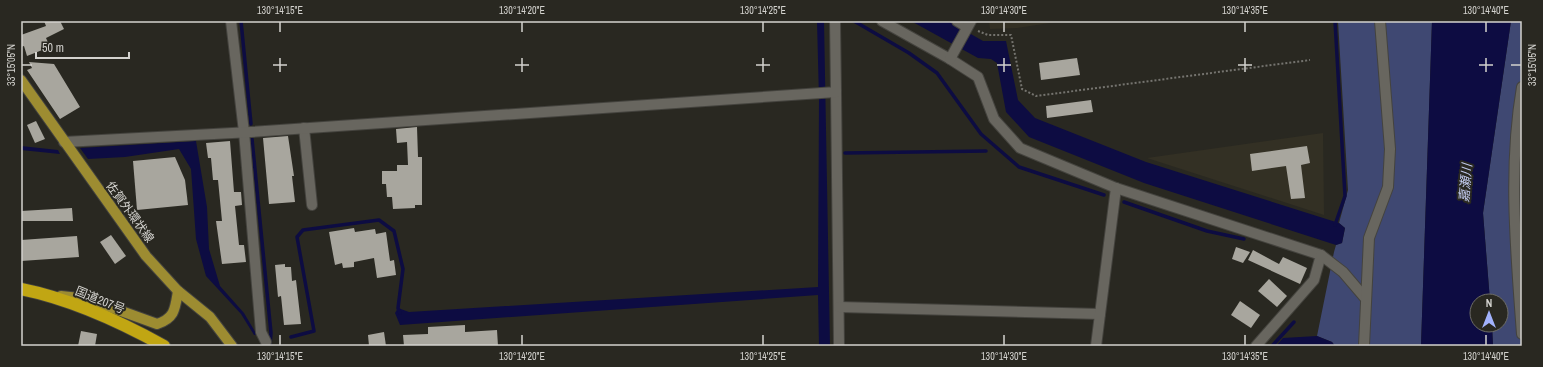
<svg xmlns="http://www.w3.org/2000/svg" width="1543" height="367" viewBox="0 0 1543 367" font-family="'Archivo Narrow','Noto Sans JP',sans-serif">
  <style>
    .built { fill: #333024 }
    .green { fill: #3f4872 }
    .water { fill: #0d0c42 }
    .lines { fill: none; stroke-linecap: round; stroke-linejoin: round }
    .stream { stroke: #0d0c42; stroke-width: 3.5 }
    .building { fill: #a8a69e }
    .minor-casing { stroke: #44433e; stroke-width: 12 }
    .major-casing { stroke: #44433e; stroke-width: 12 }
    .highway-casing { stroke: #44433e; stroke-width: 14 }
    .path { stroke: #75746f; stroke-width: 2; stroke-dasharray: 2 2; stroke-linecap: butt }
    .minor { stroke: #68665f; stroke-width: 10 }
    .major { stroke: #9d8c31; stroke-width: 10 }
    .highway { stroke: #c1a613; stroke-width: 12 }
    .ticks { fill: none; stroke: #d3d2ce; stroke-width: 1.5 }
    .labels { text-anchor: middle; stroke-width: 4; stroke-linejoin: round; paint-order: stroke }
    .street-label { font-size: 12px; fill: #d3d2ce; stroke: #292821 }
    .water-label { font-size: 13px; font-style: italic; fill: #c3ccef; stroke: #292821 }
    .neatline { fill: none; stroke: #d3d2ce; stroke-width: 1.5 }
    .ticks-label { font-size: 10px; text-anchor: middle; fill: #d3d2ce }
  </style>
  <rect width="100%" height="100%" fill="#292821"/>
  <!-- built -->
  <g class="built">
    <polygon points="989,21 1063,21 1017,28 990,29"/>
    <polygon points="1323,133 1324,215 1147,158"/>
  </g>
  <!-- green -->
  <g class="green">
    <polygon points="1338,21 1432,21 1421,346 1335,346 1332,342 1317,336 1334,252 1336,245 1342,243 1345,228 1339,223 1348,190"/>
    <polygon points="1511,21 1522,21 1522,346 1493,346 1492,325 1501,325 1501,301 1490,301 1483,213"/>
  </g>
  <!-- water -->
  <g class="water">
    <polygon points="817,21 824,21 830,346 819,346 818,295 400,325 395,313 398,308 409,312 818,287 819,99"/>
    <polygon points="911,21 948,21 983,41 1006,41 1018,100 1035,118 1146,162 1339,223 1345,228 1342,243 1336,245 1144,183 1029,137 1006,112 997,63 991,59 978,58"/>
    <polygon points="1432,21 1511,21 1483,213 1490,301 1477,301 1477,325 1492,325 1493,346 1421,346"/>
    <polygon points="196,141 207,207 209,249 220,286 244,313 257,335 254,335 241,314 206,276 196,239 191,169 179,149 125,157 88,159 80,148"/>
    <polygon points="21,146 58,150 60,154 21,150"/>
    <polygon points="1317,336 1332,342 1335,346 1276,346 1283,338"/>
  </g>
  <g class="lines">
    <!-- stream -->
    <g class="stream">
      <polyline points="241,21 251,124"/>
      <polyline points="854,21 909,53 937,73 981,134 1019,167 1104,195"/>
      <polyline points="252,139 271,333 270,346"/>
      <polyline points="845,153 986,151"/>
      <polyline points="1124,202 1207,231 1244,239"/>
      <polyline points="1335,225 1345,196 1335,21"/>
      <polyline points="291,337 314,331 297,237 303,230 379,220 394,231 403,269 398,308 400,313"/>
      <polyline points="1272,346 1294,322"/>
    </g>
  </g>
  <!-- building -->
  <g class="building">
    <polygon points="44,21 60,21 64,29 46,38 50,47 27,56 24,46 21,47 21,35 46,26"/>
    <polygon points="1077,58 1080,75 1041,80 1039,63"/>
    <polygon points="29,62 54,64 80,107 60,119 27,70 32,68"/>
    <polygon points="1091,100 1093,112 1047,118 1046,106"/>
    <polygon points="36,121 45,139 35,143 27,125"/>
    <polygon points="417,127 418,157 422,157 422,205 415,205 415,208 393,209 392,197 387,197 386,184 382,184 382,171 397,171 397,165 408,165 407,142 397,143 396,129"/>
    <polygon points="288,136 294,176 292,176 295,202 269,204 263,138"/>
    <polygon points="230,141 234,192 241,192 242,205 235,206 239,245 244,245 246,262 222,264 216,221 222,221 218,180 213,180 211,158 208,158 206,143"/>
    <polygon points="1307,146 1310,163 1301,165 1305,198 1291,199 1286,166 1252,171 1250,154"/>
    <polygon points="175,157 185,180 188,205 137,210 133,161"/>
    <polygon points="72,208 73,221 21,221 21,211"/>
    <polygon points="354,228 355,232 375,229 376,234 386,232 390,261 394,260 396,275 377,278 374,258 354,262 354,267 343,268 342,263 335,265 329,232"/>
    <polygon points="111,235 126,256 115,264 100,242"/>
    <polygon points="77,236 79,257 21,261 21,240"/>
    <polygon points="1236,247 1250,252 1243,263 1232,259"/>
    <polygon points="1253,250 1279,264 1283,257 1307,268 1300,284 1248,260"/>
    <polygon points="285,264 285,267 291,267 292,281 296,280 301,324 284,325 281,296 278,297 275,265"/>
    <polygon points="1269,279 1287,296 1277,307 1258,291"/>
    <polygon points="1240,301 1260,315 1251,328 1231,315"/>
    <polygon points="465,325 465,332 497,330 498,346 404,346 403,335 428,334 428,327"/>
    <polygon points="81,331 97,334 95,346 78,346"/>
    <polygon points="384,332 386,346 369,346 368,335"/>
  </g>
  <g class="lines">
    <!-- minor casing -->
    <g class="minor-casing">
      <g id="minor">
        <polyline points="231,21 244,132 261,332 266,342"/>
        <polyline points="882,21 950,59 978,77 994,119 1020,148 1116,188 1321,255 1314,280 1256,346"/>
        <polyline points="957,21 967,27"/>
        <polyline points="950,59 971,21"/>
        <path d="M1522,87C1508,168 1516,252 1522,334"/>
        <polyline points="836,92 839,346"/>
        <polyline points="304,128 312,205"/>
        <polyline points="64,142 251,132 836,92 835,21"/>
        <polyline points="1321,255 1343,272 1366,299"/>
        <polyline points="839,307 1100,314"/>
        <polyline points="1096,346 1116,188"/>
        <polyline points="1364,346 1369,238 1388,187 1390,149 1380,21"/>
      </g>
    </g>
    <!-- major casing -->
    <g class="major-casing">
      <g id="major">
        <polyline points="21,80 146,256 178,291 210,317 232,346"/>
        <path d="M61,296L88,299L157,324C175,318 175,309 178,291"/>
      </g>
    </g>
    <!-- highway casing -->
    <g class="highway-casing">
      <path id="highway" d="M21,289C71,299 119,321 164,346"/>
    </g>
    <!-- path -->
    <polyline class="path" points="978,31 988,35 1011,35 1022,89 1036,96 1310,60"/>
    <!-- minor -->
    <use href="#minor" class="minor"/>
    <!-- major -->
    <use href="#major" class="major"/>
    <!-- highway -->
    <use href="#highway" class="highway"/>
  </g>
  <!-- ticks -->
  <path class="ticks" d="M280,22V32M522,22V32M763,22V32M1004,22V32M1245,22V32M1486,22V32M280,58V72M522,58V72M763,58V72M1004,58V72M1245,58V72M1486,58V72M22,65H32M273,65H287M515,65H529M756,65H770M997,65H1011M1238,65H1252M1479,65H1493M1511,65H1521M280,335V345M522,335V345M763,335V345M1004,335V345M1245,335V345M1486,335V345"/>
  <g class="labels">
    <!-- street labels -->
    <g class="street-label">
      <text transform="translate(130 212) rotate(54)" y="4">佐賀外環状線</text>
      <text transform="translate(100 300) rotate(22)" y="4">国道207号</text>
    </g>
    <!-- water labels -->
    <g class="water-label">
      <text transform="translate(1465 183) rotate(-85)" y="5">嘉瀬川</text>
    </g>
  </g>
  <!-- border -->
  <rect width="1543" height="367" fill="none" stroke="#292821" stroke-width="44"/>
  <!-- north arrow -->
  <g transform="translate(1489 313)"><circle r="19" fill="#292821" stroke="#6d6c66"/>
  <path d="M0-3L7 15L0 10L-7 15Z" fill="#a2b2fd"/>
  <text y="-6" font-size="11" font-weight="bold" text-anchor="middle" fill="#d3d2ce">N</text>
  </g>
  <!-- scale -->
  <path d="M36 52v6h93v-6" fill="none" stroke="#d3d2ce" stroke-width="2"/>
  <text x="42" y="52" font-size="12" fill="#d3d2ce" stroke="#292821" stroke-width="3" paint-order="stroke">50 m</text>
  <rect x="22" y="22" width="1499" height="323" class="neatline"/>
  <g class="ticks-label">
    <text x="280" y="14">130°14'15"E</text>
    <text x="522" y="14">130°14'20"E</text>
    <text x="763" y="14">130°14'25"E</text>
    <text x="1004" y="14">130°14'30"E</text>
    <text x="1245" y="14">130°14'35"E</text>
    <text x="1486" y="14">130°14'40"E</text>
    <text transform="translate(11 65) rotate(-90)" y="4">33°15'05"N</text>
    <text transform="translate(1532 65) rotate(-90)" y="4">33°15'05"N</text>
    <text x="280" y="360">130°14'15"E</text>
    <text x="522" y="360">130°14'20"E</text>
    <text x="763" y="360">130°14'25"E</text>
    <text x="1004" y="360">130°14'30"E</text>
    <text x="1245" y="360">130°14'35"E</text>
    <text x="1486" y="360">130°14'40"E</text>
  </g>
</svg>
